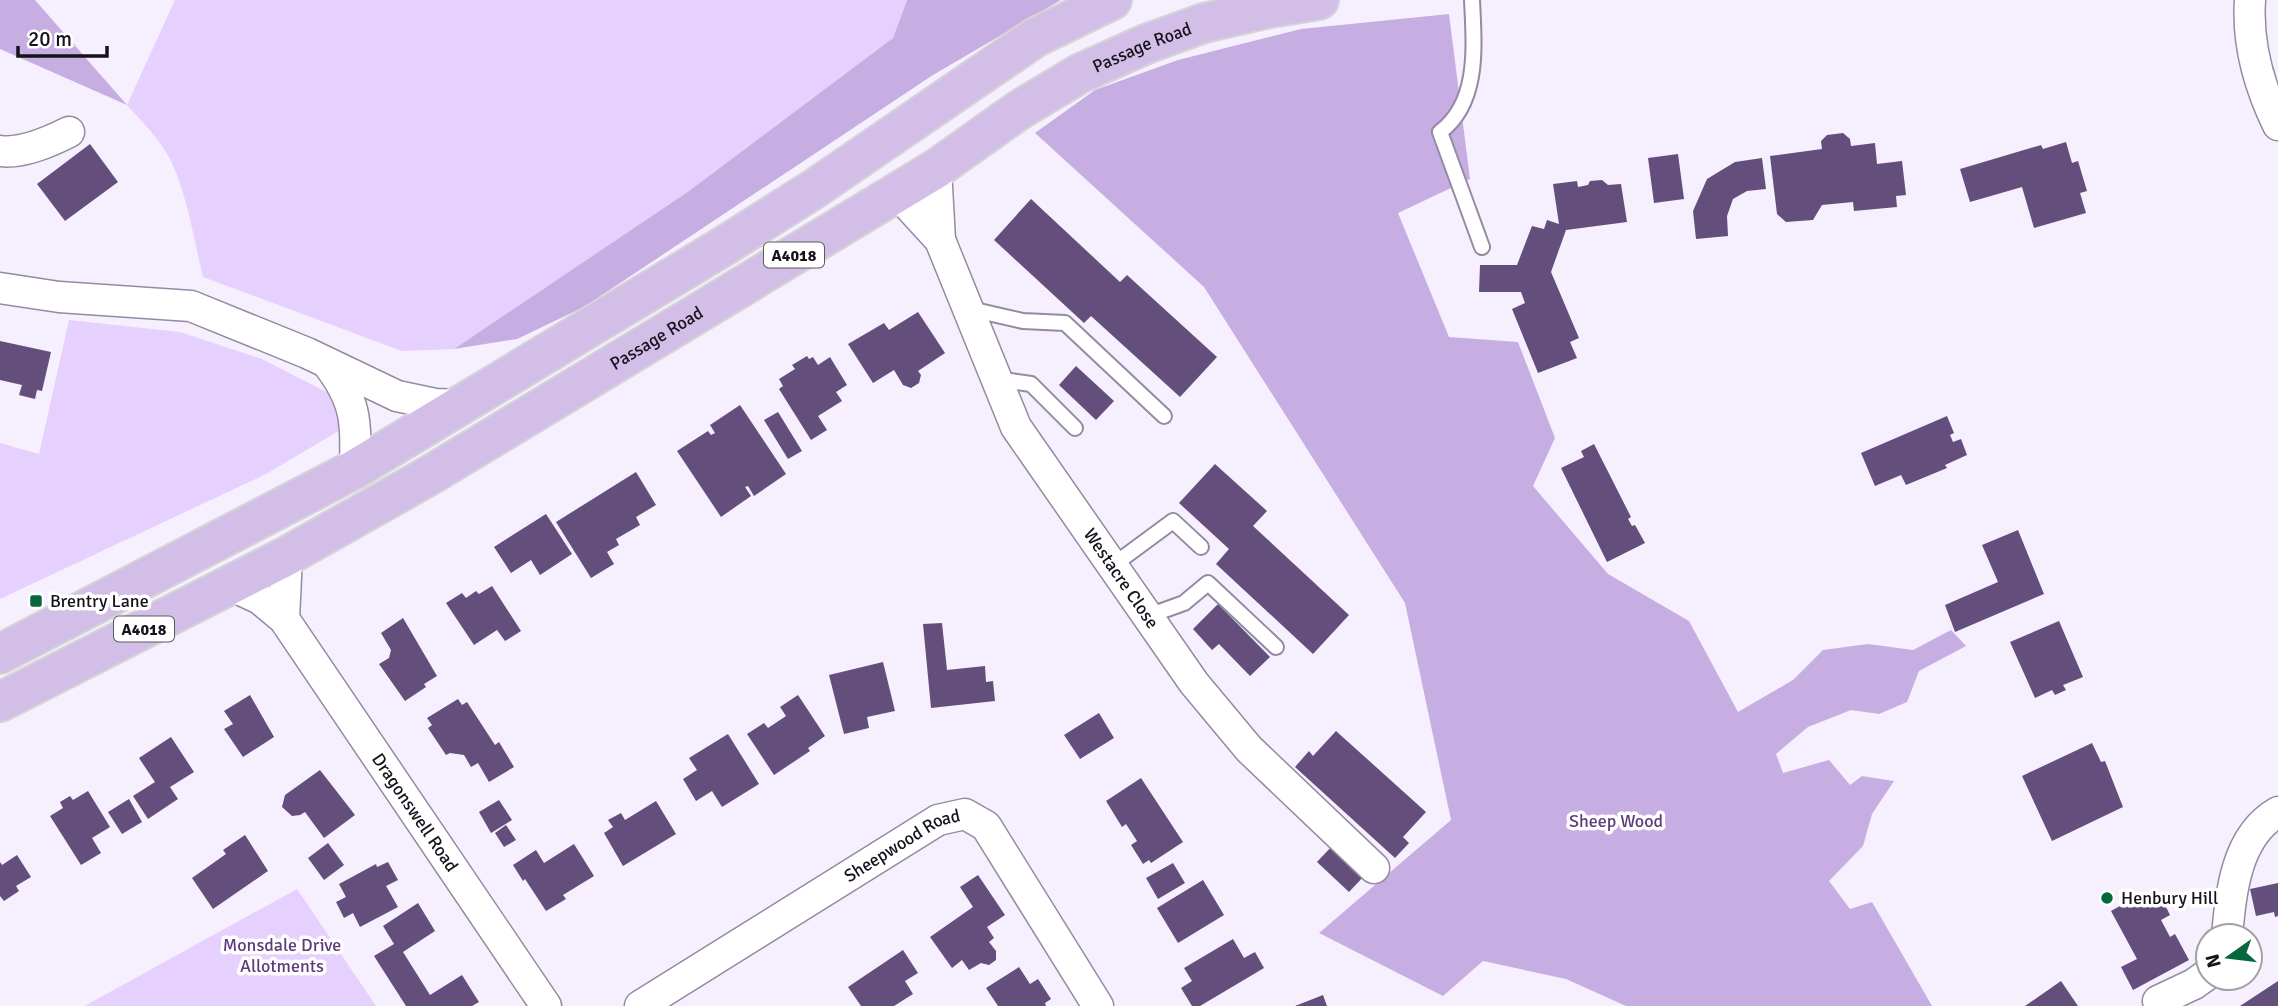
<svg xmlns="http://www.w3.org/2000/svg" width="2278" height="1006" viewBox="0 0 2278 1006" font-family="Signika,sans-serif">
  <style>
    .green { fill: #e6d1fe }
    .forest { fill: #c7aee2 }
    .building { fill: #644e7b }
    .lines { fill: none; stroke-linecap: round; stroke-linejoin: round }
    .lane-casing { stroke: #958aa1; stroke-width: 18 }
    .street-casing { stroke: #958aa1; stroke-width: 33 }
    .primary-casing { stroke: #d5d4d6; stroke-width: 42 }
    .lane { stroke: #fff; stroke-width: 14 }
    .street { stroke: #fff; stroke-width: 30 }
    .primary { stroke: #d3bee8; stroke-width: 38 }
    .poi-dot { fill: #04683c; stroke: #fff; stroke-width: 2.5 }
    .labels { text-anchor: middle; stroke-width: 7; stroke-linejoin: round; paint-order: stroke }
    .shield { fill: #fff; stroke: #5c595f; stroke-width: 2 }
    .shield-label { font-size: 16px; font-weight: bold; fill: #16121b }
    .street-label { font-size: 18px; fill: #16121b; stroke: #fff }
    .poi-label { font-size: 18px; fill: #16121b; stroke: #fff; text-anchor: start }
    .park-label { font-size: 18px; fill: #5c3c7b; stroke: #fff }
  </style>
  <rect width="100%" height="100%" fill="#f6effe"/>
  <!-- green -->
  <g class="green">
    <path d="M175,0H907L893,38L689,191L454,349L402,351L203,277C194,240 187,194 171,161C160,139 143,123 127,105Z"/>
    <polygon points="69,320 180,332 262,359 340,399 342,429 266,474 0,599 0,443 39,454"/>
    <polygon points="297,889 376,1006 85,1006 99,998"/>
  </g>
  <!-- forest -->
  <g class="forest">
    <polygon points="0,0 35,0 127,105 0,49"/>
    <polygon points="907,0 1061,0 933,75 584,307 517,339 454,349 689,191 893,38"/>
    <polygon points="1449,14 1470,179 1398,213 1449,337 1518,342 1555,438 1533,486 1608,574 1689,621 1738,712 1793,680 1823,650 1868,644 1913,650 1951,630 1966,646 1919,671 1907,702 1879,714 1851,710 1808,727 1776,754 1783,773 1829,760 1850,785 1862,776 1894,781 1872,814 1863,846 1829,881 1850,909 1872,902 1932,1006 1626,1006 1566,979 1483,961 1443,996 1319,933 1451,820 1405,603 1204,287 1035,133 1095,90 1178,60 1301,29"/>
  </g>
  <!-- building -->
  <g class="building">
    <polygon points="1843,133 1850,139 1851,146 1875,143 1877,164 1902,161 1906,195 1896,196 1897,207 1854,211 1853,202 1822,205 1813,220 1786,222 1777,214 1770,156 1822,149 1821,141 1827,135"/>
    <polygon points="2066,142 2072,163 2078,161 2087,191 2080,193 2086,213 2034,228 2022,187 1970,202 1960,169 2041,145 2043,149"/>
    <polygon points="90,144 118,182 65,221 37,184"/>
    <polygon points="1678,154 1684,199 1654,203 1648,158"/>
    <polygon points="1762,158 1766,189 1747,191 1733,199 1727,216 1728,236 1696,239 1693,211 1707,179 1735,162"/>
    <polygon points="1602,180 1608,185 1621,184 1627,222 1566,230 1551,272 1579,338 1570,342 1577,358 1538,373 1512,309 1525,303 1521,292 1479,292 1480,265 1517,265 1532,226 1544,229 1547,220 1559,224 1553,184 1577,181 1578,187 1588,185 1590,181"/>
    <polygon points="1031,199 1120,282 1127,275 1217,357 1180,397 1091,316 1084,323 994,240"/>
    <polygon points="918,312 945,353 918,371 921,375 919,383 911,388 903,385 894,370 873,383 848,344 884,323 889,330"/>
    <polygon points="0,341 51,352 42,391 37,390 35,399 19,395 22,385 0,380"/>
    <polygon points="807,356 809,359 813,357 818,365 830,357 847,385 836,392 842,401 818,416 827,430 811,440 779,389 783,386 779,379 795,369 792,365"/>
    <polygon points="1076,366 1114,401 1096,420 1059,385"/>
    <polygon points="740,405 786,474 754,496 748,486 745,487 751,496 721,517 677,451 708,431 711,435 715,433 710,425"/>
    <polygon points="778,412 802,451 788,459 764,420"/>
    <polygon points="1947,416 1954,433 1950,435 1953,442 1961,439 1967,455 1945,465 1947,468 1906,485 1901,475 1875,486 1861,453"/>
    <polygon points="1594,444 1631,517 1628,519 1632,526 1635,525 1645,543 1607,562 1561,468 1584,457 1581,451"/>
    <polygon points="1215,464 1267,511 1253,526 1349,615 1313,654 1216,564 1229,549 1179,503"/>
    <polygon points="636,472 656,505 636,517 640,525 616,539 619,545 607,552 614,564 591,578 556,522"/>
    <polygon points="546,514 572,554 540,575 531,560 511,573 494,547"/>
    <polygon points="2018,530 2044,594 1955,632 1945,605 1998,582 1982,545"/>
    <polygon points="492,586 521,631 505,641 497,630 474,645 446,603 462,593 466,598 476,591 479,594"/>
    <polygon points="1218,604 1270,657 1250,676 1219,644 1212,650 1193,629"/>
    <polygon points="403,618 437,676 424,684 426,687 405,701 379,664 389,658 391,650 381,633"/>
    <polygon points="2059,621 2083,677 2063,685 2066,690 2055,695 2052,690 2035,698 2010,642"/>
    <polygon points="942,623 947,670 985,666 986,682 993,681 995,701 931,708 923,624"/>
    <polygon points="883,662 895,711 867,717 869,728 844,734 829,675"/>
    <polygon points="250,695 274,737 243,757 224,729 233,724 224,711"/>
    <polygon points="798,695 825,736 808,748 810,751 774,775 747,734 764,723 768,728 786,716 780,707"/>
    <polygon points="458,699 462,705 467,702 495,745 499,742 514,767 489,782 478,763 471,767 464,755 450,753 446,755 428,728 432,725 427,718"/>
    <polygon points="1099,713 1114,738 1080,759 1064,735"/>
    <polygon points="1336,731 1426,812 1403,837 1409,843 1395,858 1295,767 1309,751 1313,756"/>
    <polygon points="728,734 759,784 722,807 712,791 696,801 683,779 697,770 689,758"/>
    <polygon points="171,737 194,772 170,787 178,799 148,819 133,796 155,782 139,758"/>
    <polygon points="2092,743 2101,762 2105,761 2123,807 2052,841 2022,776"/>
    <polygon points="320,770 355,815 324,838 305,812 300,815 292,816 282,807 285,795"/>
    <polygon points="1141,778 1183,842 1151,863 1149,860 1143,864 1131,845 1137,841 1126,824 1122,827 1106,801"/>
    <polygon points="88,791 110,827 92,838 101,853 81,865 50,816 63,808 60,802 70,796 73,800"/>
    <polygon points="129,799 142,822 122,834 108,812"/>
    <polygon points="499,800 512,820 491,833 479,812"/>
    <polygon points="656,801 676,834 623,866 604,833 613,827 608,820 621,813 625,820"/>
    <polygon points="506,825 516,840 504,847 495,833"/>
    <polygon points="245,835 268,871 213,909 192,878 226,854 223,850"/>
    <polygon points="328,843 344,865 324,880 308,858"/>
    <polygon points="574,844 594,876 563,895 566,899 546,911 525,879 523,881 513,865 536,850 544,863"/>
    <polygon points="1334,844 1366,874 1349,892 1317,862"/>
    <polygon points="17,855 31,877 16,886 19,891 4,901 0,896 0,862 2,865"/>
    <polygon points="388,862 398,880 386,886 398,907 360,927 353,913 344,918 336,902 346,897 339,884 376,864 377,867"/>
    <polygon points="1173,863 1185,883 1158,899 1146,878"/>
    <polygon points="978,875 1005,915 987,927 994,938 989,942 996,951 996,960 989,965 981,963 969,970 962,960 952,968 930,937 973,907 960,887"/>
    <polygon points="1203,880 1224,915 1178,943 1157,908"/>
    <polygon points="2278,883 2278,916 2275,917 2274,912 2256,916 2250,889"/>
    <polygon points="2143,893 2148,902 2160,895 2170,915 2161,920 2170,937 2175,934 2189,960 2133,990 2121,967 2137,959 2111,911"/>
    <polygon points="418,903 435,931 403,952 430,995 462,975 479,1002 472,1006 406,1006 374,956 394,944 383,926"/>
    <polygon points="1233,939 1244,958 1255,952 1264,968 1200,1006 1192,1006 1181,988 1192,981 1184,968"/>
    <polygon points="903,950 918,973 905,981 913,994 894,1006 861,1006 848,987"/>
    <polygon points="1019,967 1030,984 1038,979 1051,999 1045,1003 1046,1006 998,1006 986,988"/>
    <polygon points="2061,981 2078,1006 2025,1006"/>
    <polygon points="2278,981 2278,1006 2240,1006"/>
    <polygon points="1323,995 1327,1006 1295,1006"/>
  </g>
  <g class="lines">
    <!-- lane casing -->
    <g class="lane-casing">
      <g id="lane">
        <path d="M1472,0C1474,45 1480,102 1440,132L1482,247"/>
        <polyline points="966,308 1023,321 1065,323 1164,416"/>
        <polyline points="996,379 1031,384 1075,428"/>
        <polyline points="1112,566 1173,521 1201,547"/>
        <polyline points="1148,616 1184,603 1208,583 1276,647"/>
      </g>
    </g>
    <!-- street casing -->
    <g class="street-casing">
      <g id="street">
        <path d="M2250,0C2247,43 2259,86 2278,125"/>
        <path d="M0,151C22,154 49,142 69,132"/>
        <polyline points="936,169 940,240"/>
        <path id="s1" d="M897,193L940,240L1016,427L1194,683L1249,749L1374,868"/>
        <polyline points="0,288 59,297 191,306 307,353 397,396 435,404 461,405"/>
        <path d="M327,363C357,402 356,421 355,469"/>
        <path id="s2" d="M230,585L260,599L284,619L546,1006"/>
        <polyline points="284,619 287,556"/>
        <path d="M2227,936C2231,892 2236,836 2278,812"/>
        <polyline points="2158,1001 2194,984 2208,974"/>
        <path id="s3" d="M640,1006L938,820L965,814L986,826L1098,1006"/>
      </g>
    </g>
    <!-- primary casing -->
    <g class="primary-casing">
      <g id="primary">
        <polyline points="0,654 355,469 724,246 814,189 1036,37 1112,0"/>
        <path id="s4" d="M0,702L287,556L432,474L936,169L1019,110L1079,74L1146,44L1204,23L1270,8L1319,0"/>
      </g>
    </g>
    <!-- lane -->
    <use href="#lane" class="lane"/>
    <!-- street -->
    <use href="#street" class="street"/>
    <!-- primary -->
    <use href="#primary" class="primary"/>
  </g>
  <!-- markers -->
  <g class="poi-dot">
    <rect x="29" y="594" width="14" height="14" rx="3.5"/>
    <circle cx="2107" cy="898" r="7"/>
  </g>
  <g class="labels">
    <!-- shield labels -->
    <g class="shield">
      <rect x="764" y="242.5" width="60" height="25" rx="5"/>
      <rect x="114" y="616.5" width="60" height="25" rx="5"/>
    </g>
    <g class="shield-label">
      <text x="794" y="261">A4018</text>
      <text x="144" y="635">A4018</text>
    </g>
    <!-- street labels -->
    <g class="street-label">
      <text dy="6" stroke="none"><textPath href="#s4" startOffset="1318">Passage Road</textPath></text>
      <text dy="6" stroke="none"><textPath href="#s4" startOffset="751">Passage Road</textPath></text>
      <text dy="6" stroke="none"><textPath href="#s1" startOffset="450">Westacre Close</textPath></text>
      <text dy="6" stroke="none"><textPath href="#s2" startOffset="298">Dragonswell Road</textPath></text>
      <text dy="6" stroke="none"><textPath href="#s3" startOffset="308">Sheepwood Road</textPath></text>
    </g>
    <!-- poi labels -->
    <g class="poi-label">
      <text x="50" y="607">Brentry Lane</text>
      <text x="2121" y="904">Henbury Hill</text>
    </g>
    <!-- park labels -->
    <g class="park-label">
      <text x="1616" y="827">Sheep Wood</text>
      <text x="282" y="951">Monsdale Drive<tspan x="282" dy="21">Allotments</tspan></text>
    </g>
  </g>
  <!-- north arrow -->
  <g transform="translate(2229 957) rotate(256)"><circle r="33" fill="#ffffff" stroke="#a2a0a4" stroke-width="2"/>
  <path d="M0-5L12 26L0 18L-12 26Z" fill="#04683c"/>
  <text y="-10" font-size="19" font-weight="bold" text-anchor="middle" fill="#16121b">N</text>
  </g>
  <!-- scale -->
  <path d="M18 46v10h89v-10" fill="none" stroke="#16121b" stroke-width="3.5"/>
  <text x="28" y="46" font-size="21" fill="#16121b" stroke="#ffffff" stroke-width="5" paint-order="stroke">20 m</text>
</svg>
